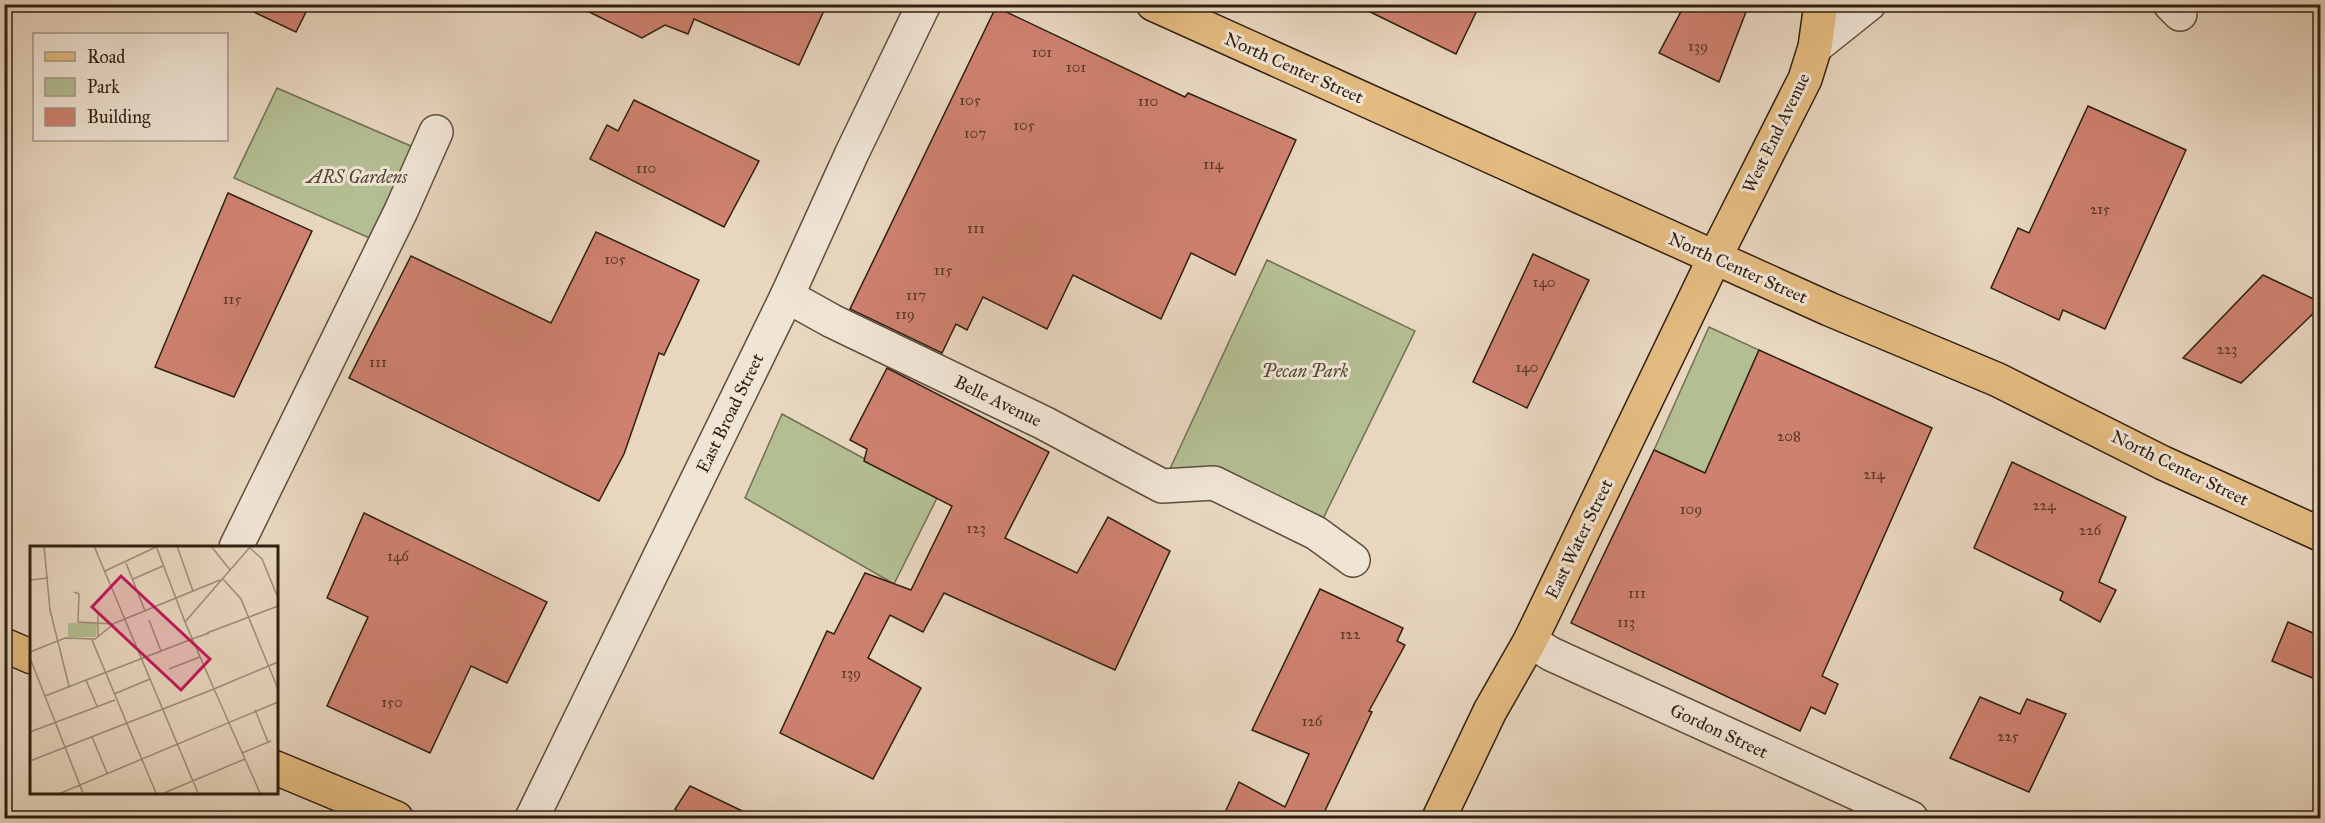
<svg xmlns="http://www.w3.org/2000/svg" width="2325" height="823" viewBox="0 0 2325 823" font-family="'IM FELL Great Primer',serif">
  <style>
    .green { fill: #b4be93; stroke: #726f52; stroke-width: 1.5 }
    .building { fill: #ce816f; stroke: #302010; stroke-width: 1.5 }
    .lines { fill: none; stroke-linecap: round; stroke-linejoin: round }
    .minor-casing { stroke: #5e4e3c; stroke-width: 36 }
    .major-casing { stroke: #302010; stroke-width: 36 }
    .minor { stroke: #f0e4d5; stroke-width: 33 }
    .major { stroke: #e4bb80; stroke-width: 33 }
    .labels { text-anchor: middle; stroke-width: 6; stroke-linejoin: round; paint-order: stroke }
    .number-label { font-size: 15px; fill: #583828 }
    .street-label { font-size: 18px; fill: #302010; stroke: #f0e4d5 }
    .park-label { font-size: 18px; font-style: italic; fill: #514831; stroke: #f0e4d5 }
    .inset-road { fill: none; stroke: #9e8d79; stroke-width: 1.5 }
    .view { fill: #c2185b; fill-opacity: 0.15; stroke: #c2185b; stroke-width: 3 }
    .inset-edge { fill: none; stroke: #302010; stroke-width: 3 }
  </style>
  <rect width="100%" height="100%" fill="#e8d6bf"/>
  <filter id="stains"><feTurbulence type="fractalNoise" baseFrequency=".00333" numOctaves="4"/><feColorMatrix values="0 0 0 0 .2 0 0 0 0 .09 0 0 0 0 .02 0 0 0 .5 -.17"/></filter>
  <radialGradient id="worn" r=".72"><stop offset=".6" stop-color="#630" stop-opacity="0"/><stop offset="1" stop-color="#630" stop-opacity=".3"/></radialGradient>
  <!-- green -->
  <g class="green">
    <polygon points="277,88 427,153 383,244 234,178"/>
    <polygon points="1267,260 1415,331 1316,533 1239,494 1162,486"/>
    <polygon points="1709,327 1759,350 1705,473 1654,450"/>
    <polygon points="782,414 937,498 894,584 745,498"/>
  </g>
  <!-- building -->
  <g class="building">
    <polygon points="237,4 310,4 296,32"/>
    <polygon points="573,4 827,4 799,65 694,19 688,34 665,25 642,38"/>
    <polygon points="1354,4 1480,4 1456,54"/>
    <polygon points="1685,4 1749,4 1719,82 1659,53"/>
    <polygon points="996,7 1185,97 1188,93 1296,140 1235,275 1191,253 1161,319 1073,275 1047,329 983,297 967,330 956,324 942,353 850,309"/>
    <polygon points="634,100 759,161 724,227 590,159 607,125 618,131"/>
    <polygon points="2088,106 2186,150 2105,329 2063,310 2059,320 1991,288 2018,228 2029,233"/>
    <polygon points="228,193 312,231 234,397 155,367"/>
    <polygon points="596,232 699,280 664,355 659,353 624,454 599,501 349,378 411,256 551,323"/>
    <polygon points="1533,254 1589,280 1527,408 1473,382"/>
    <polygon points="2263,275 2320,302 2320,307 2241,383 2183,358"/>
    <polygon points="1759,350 1932,428 1822,676 1838,684 1825,714 1811,707 1800,731 1571,623 1654,450 1705,473"/>
    <polygon points="887,368 1049,452 1005,538 1077,573 1108,517 1170,551 1115,670 944,593 923,632 890,615 868,658 921,688 873,779 780,733 827,631 834,634 865,573 911,590 952,506 864,461 867,449 850,440"/>
    <polygon points="2012,462 2126,517 2099,582 2116,590 2100,622 2060,600 2063,592 1974,548"/>
    <polygon points="364,513 547,602 507,683 471,666 430,753 327,706 368,617 327,598"/>
    <polygon points="1320,589 1403,628 1397,641 1405,645 1369,711 1372,712 1321,819 1222,819 1239,782 1285,807 1309,754 1252,730"/>
    <polygon points="2288,622 2320,636 2320,681 2272,661"/>
    <polygon points="1980,697 2020,714 2027,699 2066,714 2029,792 1950,758"/>
    <polygon points="690,786 759,819 687,819 675,809"/>
  </g>
  <g class="lines">
    <!-- minor casing -->
    <g class="minor-casing">
      <g id="minor">
        <polyline points="2170,4 2180,14"/>
        <polyline points="1815,47 1869,4"/>
        <polyline points="787,296 832,321 1044,423 1162,486 1214,483 1316,533 1353,560"/>
        <polyline points="236,547 401,211 436,132"/>
        <polyline points="1530,641 1551,654 1911,818"/>
        <polyline points="532,818 787,296 852,153 924,4"/>
      </g>
    </g>
    <!-- major casing -->
    <g class="major-casing">
      <g id="major">
        <polyline points="1153,4 1829,309 1998,380 2163,463 2320,534"/>
        <polyline points="4,645 32,657"/>
        <polyline points="276,768 396,818"/>
        <polyline points="1439,818 1490,711 1530,641 1715,257 1805,79 1815,47 1821,4"/>
      </g>
    </g>
    <!-- minor -->
    <use href="#minor" class="minor"/>
    <!-- major -->
    <use href="#major" class="major"/>
  </g>
  <g class="labels">
    <!-- number labels -->
    <g class="number-label">
      <text x="1698" y="51">139</text>
      <text x="1042" y="57">101</text>
      <text x="1076" y="72">101</text>
      <text x="970" y="105">105</text>
      <text x="1148" y="106">110</text>
      <text x="1024" y="130">105</text>
      <text x="975" y="138">107</text>
      <text x="1213" y="169">114</text>
      <text x="646" y="173">110</text>
      <text x="2100" y="214">215</text>
      <text x="976" y="233">111</text>
      <text x="615" y="264">105</text>
      <text x="943" y="275">115</text>
      <text x="1544" y="287">140</text>
      <text x="916" y="300">117</text>
      <text x="232" y="304">115</text>
      <text x="905" y="319">119</text>
      <text x="2227" y="354">223</text>
      <text x="378" y="367">111</text>
      <text x="1527" y="372">140</text>
      <text x="1789" y="441">208</text>
      <text x="1874" y="479">214</text>
      <text x="2044" y="510">224</text>
      <text x="1691" y="514">109</text>
      <text x="976" y="533">123</text>
      <text x="2090" y="535">226</text>
      <text x="398" y="561">146</text>
      <text x="1637" y="598">111</text>
      <text x="1626" y="627">113</text>
      <text x="1350" y="639">122</text>
      <text x="851" y="678">139</text>
      <text x="392" y="707">150</text>
      <text x="1312" y="726">126</text>
      <text x="2008" y="741">225</text>
    </g>
    <!-- street labels -->
    <g class="street-label">
      <text transform="translate(1294 68) rotate(24)" y="6">North Center Street</text>
      <text transform="translate(1776 133) rotate(-64)" y="6">West End Avenue</text>
      <text transform="translate(1738 268) rotate(24)" y="6">North Center Street</text>
      <text transform="translate(998 401) rotate(26)" y="6">Belle Avenue</text>
      <text transform="translate(730 413) rotate(-64)" y="6">East Broad Street</text>
      <text transform="translate(2180 468) rotate(26)" y="6">North Center Street</text>
      <text transform="translate(1579 539) rotate(-64)" y="6">East Water Street</text>
      <text transform="translate(1719 731) rotate(25)" y="6">Gordon Street</text>
    </g>
    <!-- park labels -->
    <g class="park-label">
      <text x="357" y="183">ARS Gardens</text>
      <text x="1305" y="377">Pecan Park</text>
    </g>
  </g>
  <!-- overview -->
  <g transform="translate(30 546)">
    <rect width="248" height="248" fill="#e8d6bf"/>
    <path d="M38,77H67L66,91H38Z" fill="#b4be93"/>
    <path class="inset-road" d="M14,0L20,64L39,140M64,0L168,247M126,0L155,76M147,0L163,45M181,0L200,24M220,2L232,13L248,52M96,17L115,65M75,25L126,1M103,33L133,20M193,33L211,53L248,143M0,34L18,32M44,46L49,48L48,76L83,78M119,74L131,105M177,87L248,60M68,90V66M162,93L179,87M62,94L126,247M0,106L35,92L65,93L85,77L190,34M0,112L53,247M139,123L170,111M56,134L67,160M84,148L120,133M15,150L162,93M225,164L238,196M0,186L85,154M62,191L77,227M212,207L241,195M0,215L184,143L155,76L221,0M31,247L248,156M134,247L215,213M230,247L184,143L248,116"/>
    <path class="view" d="M91,30L180,113L151,144L62,61Z"/>
    <rect width="248" height="248" class="inset-edge"/>
  </g>
  <!-- margin -->
  <rect width="2325" height="823" fill="none" stroke="#e8d6bf" stroke-width="24"/>
  <rect x="6" y="6" width="2313" height="811" fill="none" stroke="#302010" stroke-width="3"/>
  <rect x="12" y="12" width="2301" height="799" fill="none" stroke="#302010" stroke-width="1.5"/>
  <!-- legend -->
  <rect x="33" y="33" width="195" height="108" fill="#f0e4d5" stroke="#a39686" stroke-width="1.5"/>
  <rect x="45" y="52" width="30" height="9" fill="#e4bb80" stroke="#a39686" stroke-width="1.5"/>
  <text x="87" y="63" font-size="18" fill="#302010">Road</text>
  <rect x="45" y="78" width="30" height="18" fill="#b4be93" stroke="#a39686" stroke-width="1.5"/>
  <text x="87" y="93" font-size="18" fill="#302010">Park</text>
  <rect x="45" y="108" width="30" height="18" fill="#ce816f" stroke="#a39686" stroke-width="1.5"/>
  <text x="87" y="123" font-size="18" fill="#302010">Building</text>
  <rect width="100%" height="100%" filter="url(#stains)"/>
  <rect width="100%" height="100%" fill="url(#worn)"/>
</svg>
